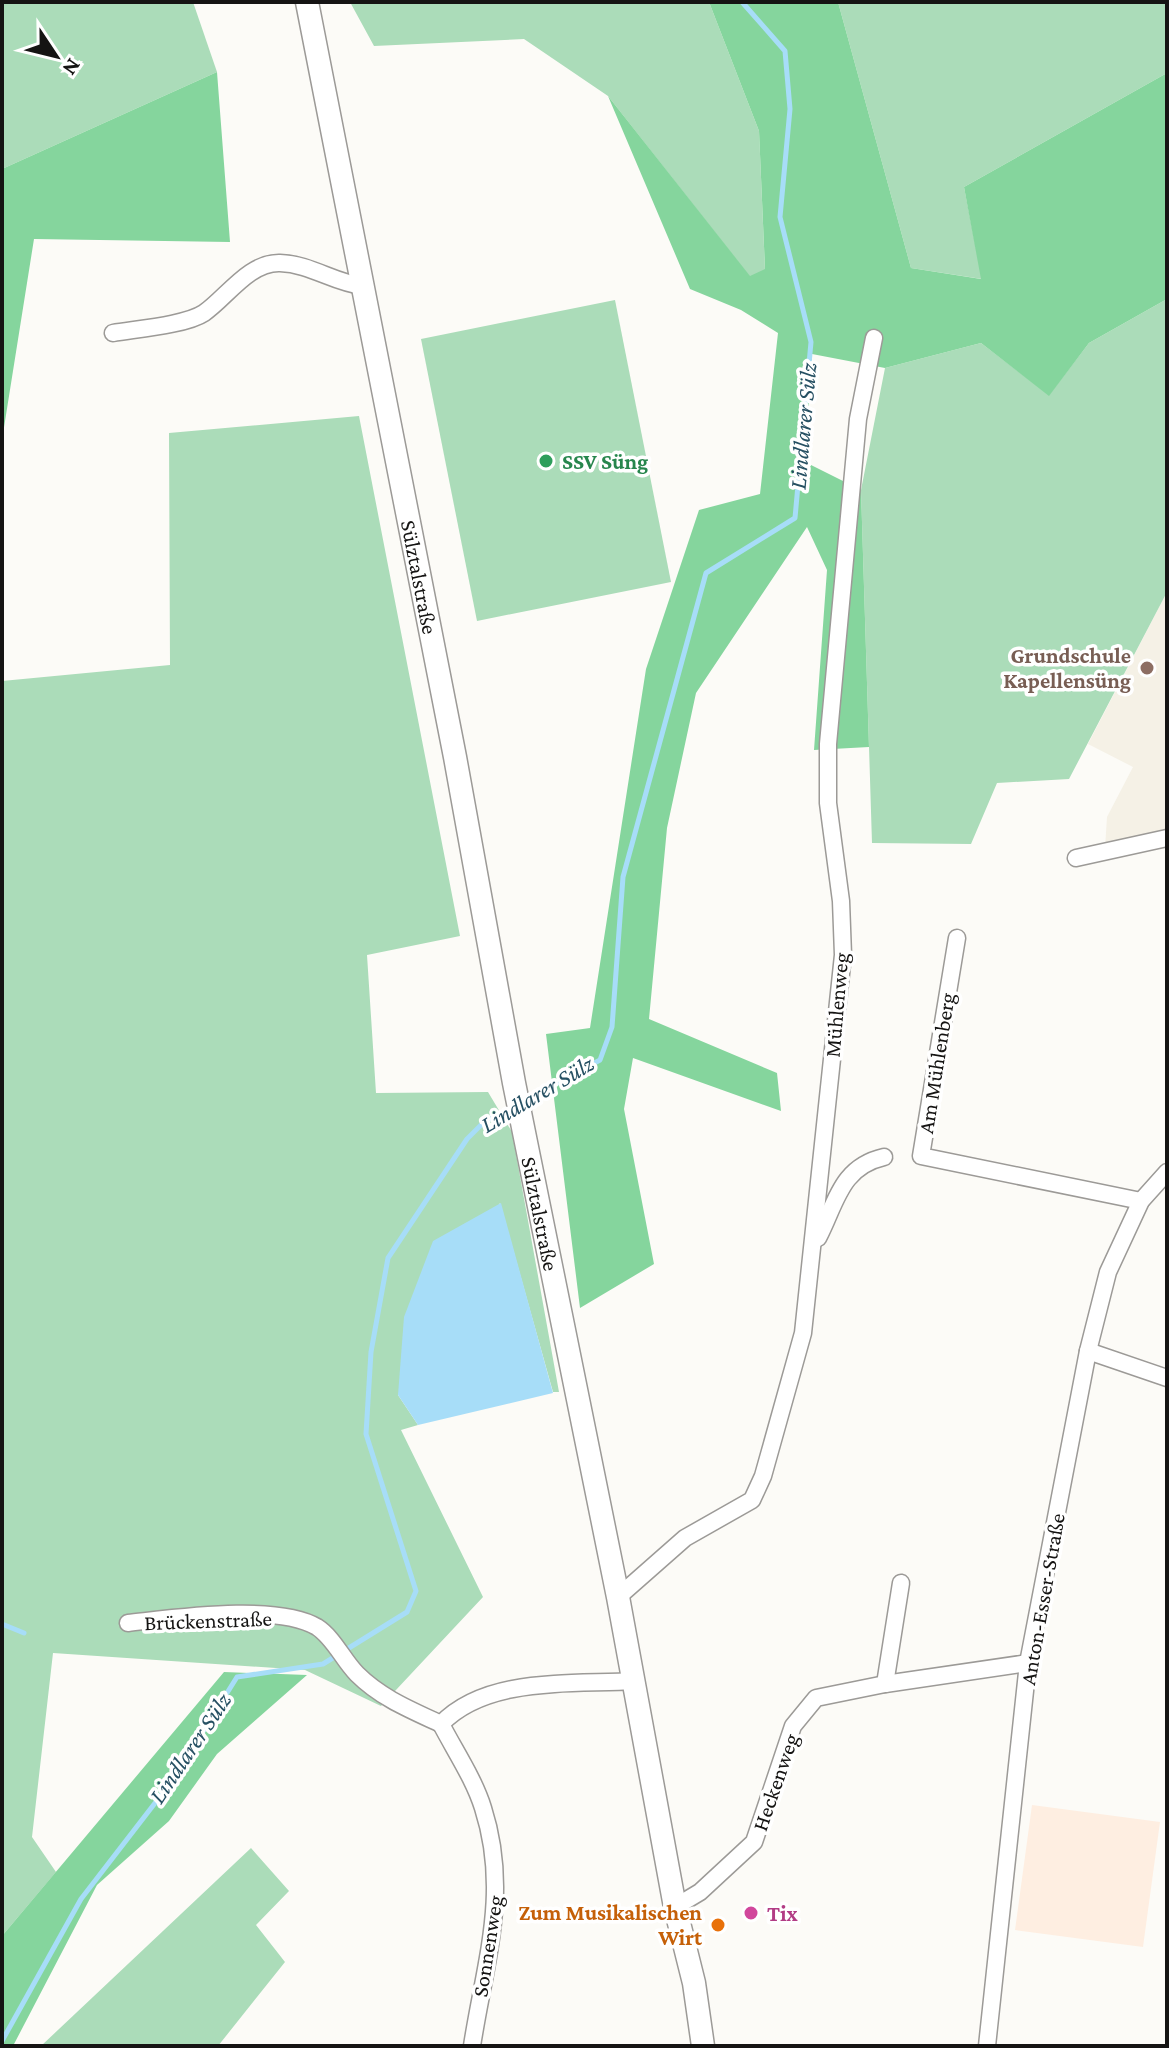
<svg xmlns="http://www.w3.org/2000/svg" width="1169" height="2048" viewBox="0 0 1169 2048" font-family="'Crimson Pro',serif">
  <style>
    .industrial { fill: #feeee1 }
    .built { fill: #f5f1e6 }
    .green { fill: #abdcb9 }
    .forest { fill: #85d59d }
    .water { fill: #a7ddf8 }
    .lines { fill: none; stroke-linecap: round; stroke-linejoin: round }
    .stream { stroke: #a7ddf8; stroke-width: 5 }
    .minor-casing { stroke: #9c9a97; stroke-width: 19 }
    .secondary-casing { stroke: #9c9a97; stroke-width: 25 }
    .minor { stroke: #fff; stroke-width: 16 }
    .secondary { stroke: #fff; stroke-width: 22 }
    .leisure-dot { fill: #2e9e5b; stroke: #fff; stroke-width: 3 }
    .education-dot { fill: #8d6e63; stroke: #fff; stroke-width: 3 }
    .hotel-dot { fill: #d1479c; stroke: #fff; stroke-width: 3 }
    .food-dot { fill: #e8710a; stroke: #fff; stroke-width: 3 }
    .labels { text-anchor: middle; stroke-width: 7; stroke-linejoin: round; paint-order: stroke }
    .leisure-label { font-size: 22px; font-weight: bold; fill: #27864d; stroke: #fff; text-anchor: start }
    .street-label { font-size: 22px; fill: #151413; stroke: #fff }
    .education-label { font-size: 22px; font-weight: bold; fill: #785e54; stroke: #fff; text-anchor: end }
    .food-label { font-size: 22px; font-weight: bold; fill: #c56008; stroke: #fff; text-anchor: end }
    .hotel-label { font-size: 22px; font-weight: bold; fill: #b23c85; stroke: #fff; text-anchor: start }
    .water-label { font-size: 24px; font-style: italic; fill: #265063; stroke: #fff }
  </style>
  <rect width="100%" height="100%" fill="#fcfbf7"/>
  <!-- industrial -->
  <polygon class="industrial" points="1032,1805 1160,1822 1143,1947 1015,1930"/>
  <!-- built -->
  <polygon class="built" points="1167,592 1167,832 1105,848 1107,817 1133,767 1088,744"/>
  <!-- green -->
  <g class="green">
    <polygon points="2,2 193,2 217,72 2,169"/>
    <polygon points="350,2 709,2 759,131 765,270 750,277 608,96 524,39 374,46"/>
    <polygon points="838,2 1167,2 1167,73 964,187 982,279 911,268"/>
    <polygon points="1167,299 1167,592 1069,779 997,783 971,844 872,843 861,490 885,368 981,343 1049,395 1089,343"/>
    <polygon points="615,300 671,582 477,621 421,339"/>
    <polygon points="359,416 460,936 367,955 376,1093 488,1092 512,1132 559,1392 553,1392 500,1203 398,1395 418,1425 401,1430 483,1597 381,1706 305,1670 53,1653 32,1837 56,1872 2,1936 2,681 170,665 169,433"/>
    <polygon points="251,1848 289,1891 256,1925 285,1962 218,2046 41,2046"/>
  </g>
  <!-- forest -->
  <g class="forest">
    <polygon points="709,2 838,2 911,268 981,279 964,187 1167,73 1167,299 1089,343 1049,396 981,343 885,368 812,354 805,462 861,490 869,747 814,750 827,570 807,527 696,693 667,828 649,1019 777,1073 781,1111 633,1058 624,1109 654,1264 580,1308 546,1034 590,1028 646,669 699,510 760,494 778,333 741,310 690,289 608,96 750,276 765,269 759,131"/>
    <polygon points="217,72 230,242 34,239 2,440 2,169"/>
    <polygon points="224,1672 307,1675 217,1754 169,1821 97,1885 13,2046 2,2046 2,1936"/>
  </g>
  <!-- water -->
  <polygon class="water" points="501,1203 553,1393 418,1425 398,1395 404,1317 433,1241"/>
  <g class="lines">
    <!-- stream -->
    <g class="stream">
      <polyline points="524,1101 600,1060 612,1027 623,877 706,573 795,518 811,342 780,217 790,109 785,51 742,2"/>
      <polyline points="2,1624 24,1633"/>
      <polyline points="2,2041 81,1899 172,1781 237,1677 323,1664 407,1612 416,1591 366,1434 371,1352 388,1258 467,1139 484,1122 512,1107"/>
    </g>
    <!-- minor casing -->
    <g class="minor-casing">
      <g id="minor">
        <path d="M113,333C136,329 186,325 204,313C227,297 249,262 280,263C311,264 334,283 363,286"/>
        <polyline points="1076,858 1167,838"/>
        <polyline points="957,938 921,1156 1141,1201"/>
        <path d="M818,1238C836,1204 840,1167 884,1157"/>
        <polyline points="1088,1351 1167,1378"/>
        <polyline points="618,1597 685,1538 752,1500 763,1476 803,1333 843,955 841,901 828,803 828,744 858,419 874,338"/>
        <path d="M128,1623C175,1618 277,1603 317,1627C334,1638 343,1660 357,1674C381,1698 411,1710 441,1724"/>
        <polyline points="885,1684 901,1583"/>
        <path d="M441,1724C455,1751 474,1779 483,1808C510,1892 485,1962 472,2046"/>
        <path d="M441,1724C487,1676 572,1685 634,1681"/>
        <polyline points="675,1907 700,1892 754,1842 793,1726 816,1698 885,1684 1028,1663"/>
        <polyline points="987,2046 1028,1663 1088,1351 1108,1272 1141,1201 1167,1172"/>
      </g>
    </g>
    <!-- secondary casing -->
    <g class="secondary-casing">
      <g id="secondary">
        <path id="s1" d="M307,2L455,757L514,1083L618,1597L675,1907L694,1983L703,2046"/>
      </g>
    </g>
    <!-- minor -->
    <use href="#minor" class="minor"/>
    <!-- secondary -->
    <use href="#secondary" class="secondary"/>
  </g>
  <!-- markers -->
  <circle class="leisure-dot" cx="546" cy="461" r="8"/>
  <circle class="education-dot" cx="1147" cy="668" r="8"/>
  <circle class="hotel-dot" cx="751" cy="1913" r="8"/>
  <circle class="food-dot" cx="718" cy="1925" r="8"/>
  <g class="labels">
    <!-- leisure labels -->
    <g class="leisure-label">
      <text x="562" y="469">SSV Süng</text>
    </g>
    <!-- street labels -->
    <g class="street-label">
      <text dy="8" stroke="none"><textPath href="#s1" startOffset="586">Sülztalstraße</textPath></text>
      <text transform="translate(836 1005) rotate(-85)" y="8">Mühlenweg</text>
      <text transform="translate(936 1063) rotate(-81)" y="8">Am Mühlenberg</text>
      <text dy="8" stroke="none"><textPath href="#s1" startOffset="1234">Sülztalstraße</textPath></text>
      <text transform="translate(1042 1599) rotate(-80)" y="8">Anton-Esser-Straße</text>
      <text transform="translate(208 1620) rotate(-2)" y="8">Brückenstraße</text>
      <text transform="translate(775 1782) rotate(-71)" y="8">Heckenweg</text>
      <text transform="translate(487 1946) rotate(-81)" y="8">Sonnenweg</text>
    </g>
    <!-- education labels -->
    <g class="education-label">
      <text x="1131" y="663">Grundschule<tspan x="1131" dy="25">Kapellensüng</tspan></text>
    </g>
    <!-- food labels -->
    <g class="food-label">
      <text x="702" y="1920">Zum Musikalischen<tspan x="702" dy="25">Wirt</tspan></text>
    </g>
    <!-- hotel labels -->
    <g class="hotel-label">
      <text x="767" y="1921">Tix</text>
    </g>
    <!-- water labels -->
    <g class="water-label">
      <text transform="translate(803 426) rotate(-85)" y="8">Lindlarer Sülz</text>
      <text transform="translate(537 1094) rotate(-31)" y="8">Lindlarer Sülz</text>
      <text transform="translate(190 1748) rotate(-56)" y="8">Lindlarer Sülz</text>
    </g>
  </g>
  <!-- border -->
  <rect width="1169" height="2048" fill="none" stroke="#151413" stroke-width="8"/>
  <!-- north arrow -->
  <g transform="translate(56 56) rotate(125)" stroke="#ffffff" stroke-width="6" paint-order="stroke">
  <path d="M0-6L14 30L0 20L-14 30Z" fill="#151413"/>
  <text y="-12" font-size="22" font-weight="bold" text-anchor="middle" fill="#151413">N</text>
  </g>
</svg>
